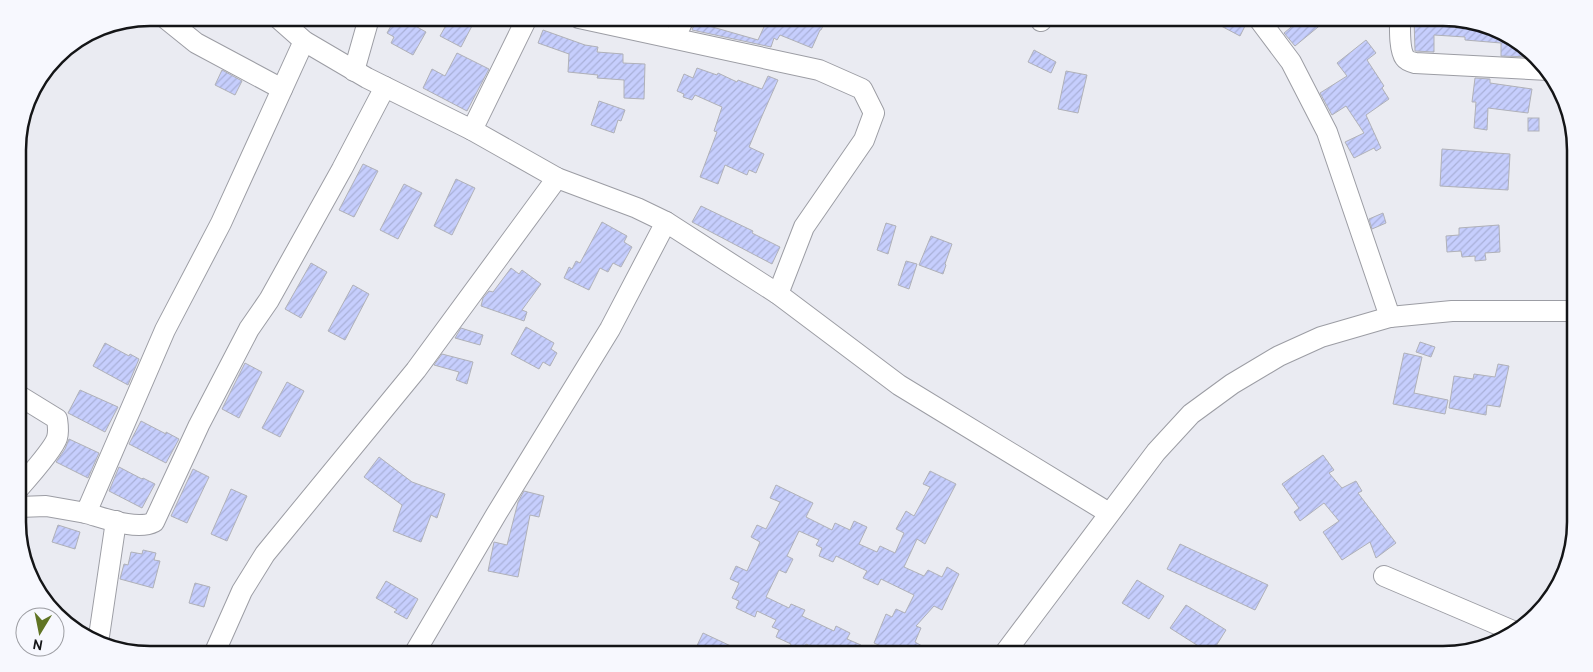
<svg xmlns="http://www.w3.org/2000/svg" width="1593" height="672" viewBox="0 0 1593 672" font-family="Cabin,sans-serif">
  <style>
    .building { fill: url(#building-hatch); stroke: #b0b1b8 }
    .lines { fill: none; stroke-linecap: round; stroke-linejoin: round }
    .minor-casing { stroke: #9c9da4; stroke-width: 22 }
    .minor { stroke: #fff; stroke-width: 20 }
    .rim { fill: none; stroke: #141517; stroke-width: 2.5 }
  </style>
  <defs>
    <pattern id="building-hatch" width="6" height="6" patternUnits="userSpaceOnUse" patternTransform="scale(1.25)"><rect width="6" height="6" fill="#c6cefd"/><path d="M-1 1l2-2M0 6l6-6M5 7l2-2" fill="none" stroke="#a9b0d8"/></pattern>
  </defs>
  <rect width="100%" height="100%" fill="#eaebf2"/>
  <!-- building -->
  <g class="building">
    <polygon points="450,18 461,18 473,24 461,47 440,36"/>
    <polygon points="768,18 827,18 821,30 820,30 812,48 780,35 777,40 774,38 771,47 692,30 695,22 758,40"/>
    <polygon points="1206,18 1243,18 1246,19 1247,22 1240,36"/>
    <polygon points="1302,18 1329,18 1295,46 1284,33"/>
    <polygon points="1414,18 1443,18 1493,27 1532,57 1501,56 1501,43 1465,40 1465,37 1434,35 1434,52 1415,51"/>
    <polygon points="403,19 426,32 413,55 391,43 394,37 387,33 393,22 399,26"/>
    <polygon points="543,30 585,45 598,47 597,52 623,54 623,63 645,64 644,99 624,98 624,80 597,78 598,75 568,72 569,54 538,43"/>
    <polygon points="1366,40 1376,53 1367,60 1384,86 1382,88 1389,99 1366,115 1381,148 1376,151 1374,148 1354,158 1345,142 1364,133 1346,106 1332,115 1320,93 1347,76 1337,63"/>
    <polygon points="1034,50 1056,62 1051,73 1028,62"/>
    <polygon points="457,53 489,69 467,111 423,88 432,69 445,76"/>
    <polygon points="697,68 717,75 718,73 737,82 738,80 762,89 768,76 778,80 762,116 749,147 764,154 756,173 749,170 747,175 725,165 718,184 700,177 717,132 714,131 722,107 695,95 692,100 683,97 684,94 677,91 684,74 693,78"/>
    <polygon points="222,70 242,81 235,95 215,85"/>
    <polygon points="1066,71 1087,75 1078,113 1058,109"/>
    <polygon points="1475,78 1490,79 1490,83 1532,89 1528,113 1488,108 1487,130 1474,128 1476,102 1472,102"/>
    <polygon points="599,101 625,110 621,121 618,120 614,133 591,125"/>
    <rect x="1528" y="118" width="11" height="13"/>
    <polygon points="1442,149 1510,154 1508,190 1440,186"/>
    <polygon points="363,164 378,171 354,217 339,210"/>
    <polygon points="456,179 475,188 452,235 434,226"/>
    <polygon points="404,184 422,193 398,239 380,230"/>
    <polygon points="701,206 753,231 752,233 780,247 772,264 692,222"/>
    <polygon points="1383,213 1386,223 1372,229 1369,219"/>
    <polygon points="602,222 627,236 624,242 632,247 621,267 613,263 608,272 600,268 589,290 564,278 569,267 572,269 576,261 580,263"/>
    <polygon points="886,223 896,226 888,254 877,250"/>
    <polygon points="1499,225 1500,252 1485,253 1486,260 1475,261 1475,256 1462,257 1461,251 1447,252 1446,236 1459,235 1459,228"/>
    <polygon points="931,236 952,244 945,264 946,265 943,274 919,265"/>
    <polygon points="906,261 917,264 909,289 898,285"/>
    <polygon points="311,263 327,272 301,318 285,309"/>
    <polygon points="511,268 519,274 522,270 541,284 522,310 527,312 524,321 481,306 483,298 489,291 493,292"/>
    <polygon points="353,285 369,294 345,340 328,331"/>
    <polygon points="526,327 554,343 551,349 557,353 550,366 543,362 539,369 511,354"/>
    <polygon points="461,328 483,335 480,345 455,338"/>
    <polygon points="1420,342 1435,347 1431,357 1416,352"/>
    <polygon points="105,343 129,356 130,354 139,359 128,385 93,366"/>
    <polygon points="1404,353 1422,357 1414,393 1448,400 1445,414 1393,404"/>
    <polygon points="442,354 473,362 467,384 456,380 459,372 434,365"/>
    <polygon points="245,363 262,372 239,418 222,409"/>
    <polygon points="1498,364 1509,366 1500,407 1487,405 1486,415 1449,408 1454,376 1473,379 1474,374 1495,377"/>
    <polygon points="287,382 304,391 280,437 262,428"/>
    <polygon points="80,390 118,407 105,432 68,413"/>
    <polygon points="141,421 166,434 166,432 179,439 166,463 129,444"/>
    <polygon points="69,439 99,453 88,478 56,462 65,449"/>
    <polygon points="1323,455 1334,470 1329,473 1342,488 1356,481 1362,491 1358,493 1396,543 1376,558 1370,542 1342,560 1323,532 1339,521 1324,503 1300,521 1294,512 1299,508 1282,484"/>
    <polygon points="379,457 412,482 445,494 437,518 431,515 421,542 393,531 402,505 364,477"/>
    <polygon points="119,467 142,479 143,478 155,484 142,508 109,491"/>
    <polygon points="193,469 209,477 187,523 171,516"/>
    <polygon points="930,471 956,484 925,544 917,539 904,567 924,576 928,570 942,577 947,567 959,574 942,610 934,606 916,626 921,628 915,642 922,646 918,654 899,654 874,643 886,614 892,617 896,609 905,613 914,595 881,579 878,585 863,578 867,571 836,556 833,562 819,556 822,548 816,545 819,540 799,531 787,556 793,559 786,573 779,570 766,597 789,608 791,604 805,610 802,616 834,631 836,626 850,633 847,639 861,645 857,654 827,654 806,644 801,654 786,654 791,644 776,637 779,630 772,627 776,620 757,611 755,617 736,608 739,601 732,598 739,583 730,579 736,566 747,571 760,542 751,537 757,525 766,529 780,502 770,498 776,485 813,503 806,517 832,530 835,523 850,530 854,521 867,527 859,544 877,552 880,546 895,553 904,533 896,529 906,511 914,516 930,487 923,484"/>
    <polygon points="231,489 247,496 227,541 211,534"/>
    <polygon points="524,491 544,496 539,517 530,515 518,577 488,571 494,542 507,545 518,502"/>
    <polygon points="58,525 80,532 75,549 52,542"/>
    <polygon points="1180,544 1268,585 1255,610 1167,569"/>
    <polygon points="143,550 156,553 154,560 160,561 153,588 120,579 124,564 128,565 131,552 142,554"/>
    <polygon points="1137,580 1164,596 1149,619 1122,603"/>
    <polygon points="386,581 418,599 407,619 394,612 397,610 376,598"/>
    <polygon points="195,583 210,587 204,607 189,603"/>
    <polygon points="1186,605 1226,630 1211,654 1170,628"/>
    <polygon points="703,633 748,654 693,654"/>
  </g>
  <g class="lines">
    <!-- minor casing -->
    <g class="minor-casing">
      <g id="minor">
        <polyline points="165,18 196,43 282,89"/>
        <polyline points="278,18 304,41 367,78 472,130 557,178 637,208 666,222 778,294 899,385 1109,513"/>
        <polyline points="579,18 819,70 862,89 874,113 864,140 804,227 778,294"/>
        <polyline points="1258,18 1291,62 1327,132 1390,317"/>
        <path d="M1400,18C1400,27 1399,50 1405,58C1407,61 1411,62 1415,63L1548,70"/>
        <polyline points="1041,21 1042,18"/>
        <polyline points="675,38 684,18"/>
        <polyline points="354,71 369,18"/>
        <polyline points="472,130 527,18"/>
        <path d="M18,395L57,419C58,426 59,431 57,438C54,448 27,479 19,488"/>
        <polyline points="19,507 46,506 86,513 165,330 221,223 304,41"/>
        <path d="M86,513C104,518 137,531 154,522L199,425L249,329L269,300L342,169L385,87"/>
        <polyline points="1384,576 1513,631"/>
        <polyline points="98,643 116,521"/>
        <polyline points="214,654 242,591 265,554 416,370 557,178"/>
        <polyline points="414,654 497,513 610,329 666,222"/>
        <polyline points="1004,654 1156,452 1191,414 1232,384 1279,356 1321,337 1390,317 1452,311 1575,311"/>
      </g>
    </g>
    <!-- minor -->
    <use href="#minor" class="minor"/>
  </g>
  <!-- crop -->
  <path d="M0 0H1593V672H0ZM150 26H1443A124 124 0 0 1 1567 150V522A124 124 0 0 1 1443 646H150A124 124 0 0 1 26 522V150A124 124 0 0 1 150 26Z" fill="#f7f8fe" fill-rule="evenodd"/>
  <path class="rim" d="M150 26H1443A124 124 0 0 1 1567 150V522A124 124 0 0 1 1443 646H150A124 124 0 0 1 26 522V150A124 124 0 0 1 150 26Z"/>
  <!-- north arrow -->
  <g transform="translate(40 632) rotate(190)"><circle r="24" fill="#f7f8fe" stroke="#9c9da2"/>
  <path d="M0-4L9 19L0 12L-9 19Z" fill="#607424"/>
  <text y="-8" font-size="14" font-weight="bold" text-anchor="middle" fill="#141517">N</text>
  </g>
</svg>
